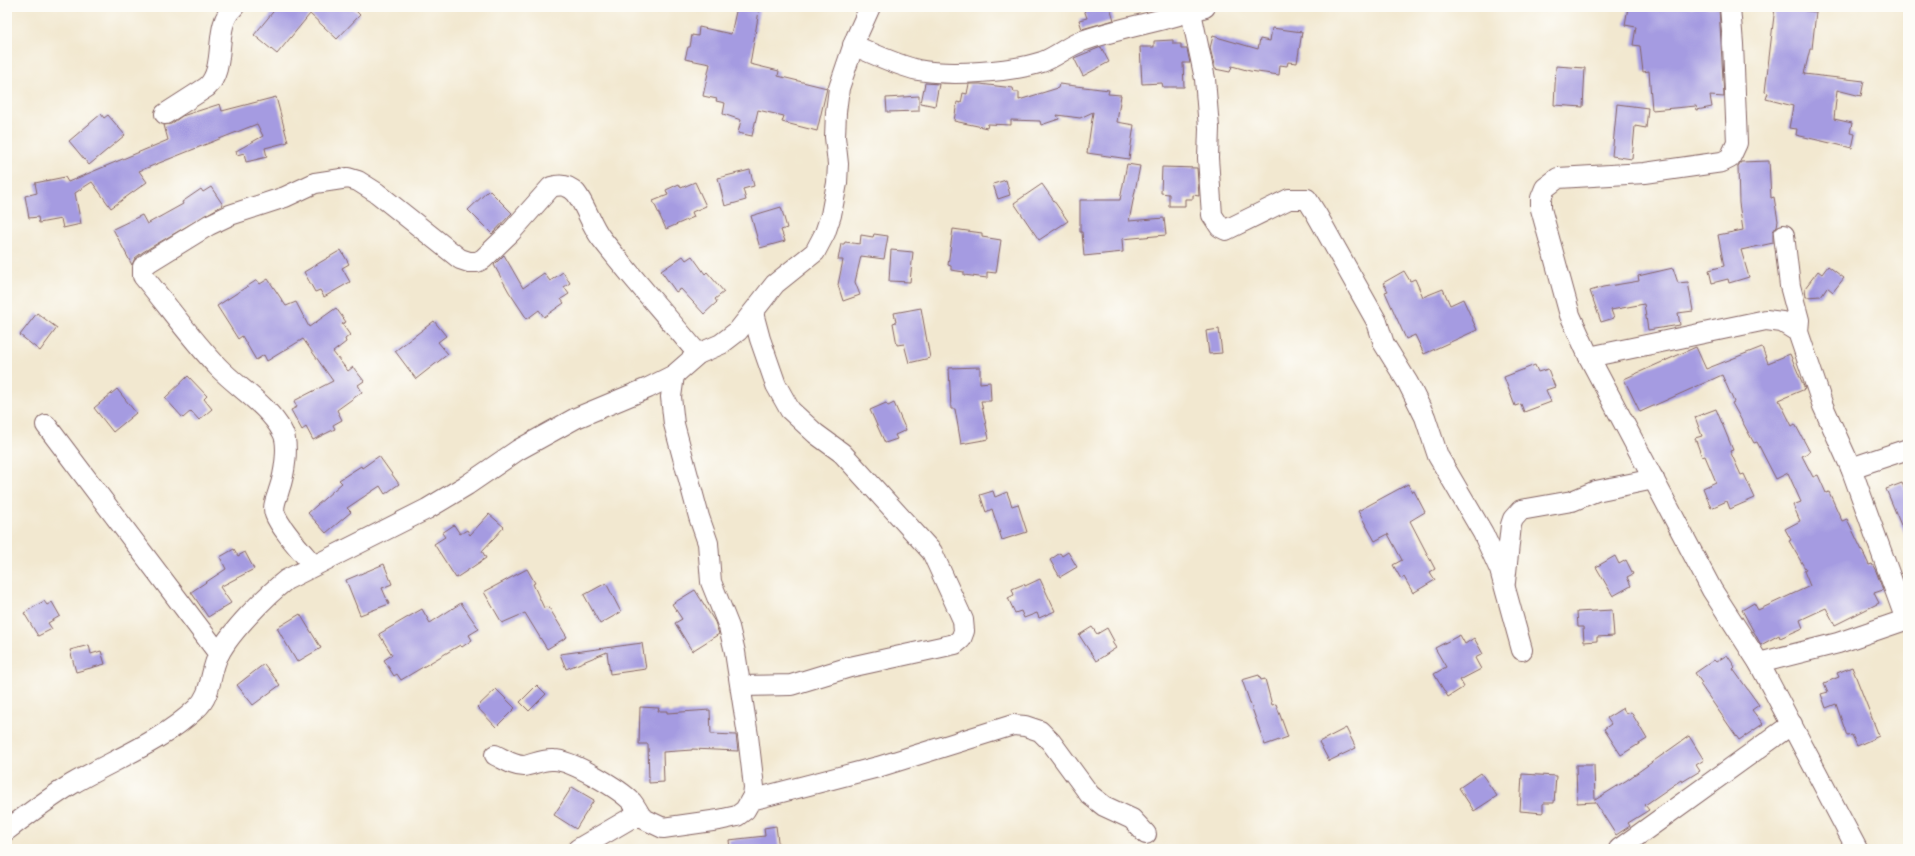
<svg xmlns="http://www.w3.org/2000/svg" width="1915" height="856" viewBox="0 0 1915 856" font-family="Cardo,serif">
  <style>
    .building { fill: #a59be1 }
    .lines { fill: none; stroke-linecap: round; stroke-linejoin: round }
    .minor-casing { stroke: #856565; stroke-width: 22 }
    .minor { stroke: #fff; stroke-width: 20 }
  </style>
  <rect width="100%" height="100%" fill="#fdfcf7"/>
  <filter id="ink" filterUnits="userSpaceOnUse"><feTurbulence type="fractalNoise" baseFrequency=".025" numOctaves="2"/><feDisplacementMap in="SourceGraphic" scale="8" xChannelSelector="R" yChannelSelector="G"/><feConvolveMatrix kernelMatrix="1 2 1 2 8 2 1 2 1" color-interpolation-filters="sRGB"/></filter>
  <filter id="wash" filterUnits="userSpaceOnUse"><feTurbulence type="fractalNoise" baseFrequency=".012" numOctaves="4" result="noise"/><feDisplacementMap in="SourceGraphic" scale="16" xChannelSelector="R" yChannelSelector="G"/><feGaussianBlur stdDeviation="0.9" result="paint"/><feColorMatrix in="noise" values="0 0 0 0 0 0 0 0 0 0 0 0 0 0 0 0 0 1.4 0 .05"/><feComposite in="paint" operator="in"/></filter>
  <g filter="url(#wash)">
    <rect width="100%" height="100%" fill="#f2e8d0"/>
    <g id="blocks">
      <!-- building -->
      <g class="building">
        <polygon points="277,7 352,7 360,15 337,39 310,14 277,54 254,35"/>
        <polygon points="737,7 759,11 750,64 779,71 778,76 827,88 817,131 782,122 784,116 758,110 752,136 738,133 741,120 723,114 725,103 716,101 717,99 703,96 710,64 685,59 688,47 690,47 692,35 698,36 699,27 731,34"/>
        <polygon points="1083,7 1110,7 1114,20 1082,29 1079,20 1087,18"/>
        <polygon points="1628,7 1719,7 1724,97 1710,96 1712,107 1697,110 1696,106 1652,110 1649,71 1643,72 1640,46 1633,45 1636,27 1625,25"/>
        <polygon points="1775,7 1816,12 1812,49 1810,49 1804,74 1864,81 1861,96 1837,90 1834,119 1852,123 1850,133 1855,134 1852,148 1796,135 1797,129 1789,128 1793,106 1766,99 1768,93 1765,92"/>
        <polygon points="1272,28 1302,32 1297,63 1288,62 1287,66 1280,65 1279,75 1250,71 1232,66 1230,72 1215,69 1210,48 1213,36 1258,49 1260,39 1270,41"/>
        <polygon points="1173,40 1173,44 1181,44 1181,49 1187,49 1190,63 1183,63 1184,87 1163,87 1162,83 1142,84 1140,47 1154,47 1154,41"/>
        <polygon points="1101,47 1109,62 1083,76 1074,58"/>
        <polygon points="1556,66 1585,68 1583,107 1554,105"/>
        <polygon points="925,83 939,84 935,106 921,103"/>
        <polygon points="969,84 980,84 1013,88 1014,92 1019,92 1019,100 1058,88 1059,84 1109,90 1108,94 1121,95 1117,122 1134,125 1129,159 1087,153 1093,112 1080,118 1057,115 1059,119 1041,125 1040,121 1011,120 1011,125 988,124 987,128 954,121 957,102 961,103 963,93 967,94"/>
        <polygon points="919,96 919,111 887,112 886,98"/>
        <polygon points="276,97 288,142 265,148 267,157 246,162 244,153 237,155 236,151 263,136 257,124 139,171 147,182 111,208 92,182 75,193 81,224 63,228 61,219 39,223 38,217 29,218 25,196 37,193 35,183 65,177 68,182 168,140 164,125 171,124 182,116 220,104 222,111"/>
        <polygon points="1617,104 1648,108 1646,128 1635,126 1632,159 1612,156"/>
        <polygon points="101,114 104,118 108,115 125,135 89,165 69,141"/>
        <polygon points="1769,161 1771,198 1774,197 1778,221 1777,226 1773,231 1773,243 1741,250 1749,277 1729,283 1728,279 1712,283 1709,270 1724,266 1718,235 1743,230 1739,203 1738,166 1741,162"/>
        <polygon points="1127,164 1140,166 1129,221 1164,218 1166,235 1122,239 1123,252 1084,256 1082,232 1080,232 1080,200 1120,200"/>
        <polygon points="1162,167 1197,168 1199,196 1193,195 1193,199 1185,199 1185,206 1169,206 1169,194 1161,193"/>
        <polygon points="750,170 754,186 743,189 746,200 725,206 718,178"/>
        <polygon points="1006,180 1010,195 998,199 993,184"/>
        <polygon points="695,182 706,206 692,212 694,217 666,229 653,201 668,195 666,190 679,184 681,188"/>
        <polygon points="1042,184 1068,221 1039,240 1014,203"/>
        <polygon points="211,187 223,205 143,252 135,258 132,265 113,229 142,215 147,224 183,204 182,202 201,189 203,192"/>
        <polygon points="489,190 512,213 492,234 468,210"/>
        <polygon points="781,207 787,228 781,230 785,241 760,248 751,216"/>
        <polygon points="953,229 982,233 982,237 1001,240 996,273 987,272 987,278 964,275 964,272 951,270 951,266 948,265"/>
        <polygon points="874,234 888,236 884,259 861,256 855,282 860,295 843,301 838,285 843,260 838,260 841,244 844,244 845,242 860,244 861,235 873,237"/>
        <polygon points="341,250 349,264 342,268 350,282 324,297 320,290 315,292 304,272"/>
        <polygon points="891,250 913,252 910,282 889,281"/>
        <polygon points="504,255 523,288 544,273 550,281 563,272 570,283 564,287 569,294 561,299 564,303 544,317 539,310 527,319 509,292 494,265"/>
        <polygon points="683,256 686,260 692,256 705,274 707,272 724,292 715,299 717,302 704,314 681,289 676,292 661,271"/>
        <polygon points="1828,266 1844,278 1833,292 1827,287 1821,296 1806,297 1805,288 1818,271 1822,274"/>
        <polygon points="1673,268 1678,283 1688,282 1693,311 1678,313 1680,325 1648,330 1644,304 1611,310 1614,318 1601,322 1590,291 1603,287 1639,281 1638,276"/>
        <polygon points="1404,271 1410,281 1415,279 1423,297 1443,289 1450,305 1463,299 1477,330 1424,354 1415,335 1406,339 1385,292 1388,291 1383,283"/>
        <polygon points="268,279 286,306 296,302 309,327 336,308 346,322 342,324 350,335 345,339 346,342 333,352 348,371 353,367 364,381 358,385 362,392 337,410 342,420 333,425 335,429 313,440 306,427 302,430 291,410 297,407 294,401 333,381 303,339 267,361 264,355 256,360 242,336 238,339 217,306 257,280 260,284"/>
        <polygon points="921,308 930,358 909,363 904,344 897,345 893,323 896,322 894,313"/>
        <polygon points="37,313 57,328 40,351 20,335"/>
        <polygon points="434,321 446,336 438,342 448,354 416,379 395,351"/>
        <polygon points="1219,329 1222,353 1209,354 1206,331"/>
        <polygon points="1696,347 1706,369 1762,347 1768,363 1790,354 1805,389 1779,400 1792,426 1795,424 1810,452 1802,456 1813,477 1818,475 1826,493 1829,492 1842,521 1847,519 1869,565 1872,564 1876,571 1883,590 1874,593 1879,603 1835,625 1826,608 1800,620 1803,628 1780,638 1779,635 1761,645 1742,610 1754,603 1758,610 1810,586 1804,571 1806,570 1789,541 1791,540 1785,529 1800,521 1793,505 1801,502 1788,473 1776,479 1757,442 1754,443 1732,403 1734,402 1722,375 1640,412 1624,379"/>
        <polygon points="1535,365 1538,372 1548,369 1555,387 1546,390 1551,402 1524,412 1521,404 1515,406 1504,377"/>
        <polygon points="980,367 980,383 990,382 991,401 981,401 989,439 961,444 955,409 951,409 949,368"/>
        <polygon points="188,376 207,396 204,399 212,409 199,420 191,411 183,418 165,398"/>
        <polygon points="117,389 136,413 113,432 94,408"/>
        <polygon points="886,403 888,406 894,403 906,430 895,435 897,439 885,443 870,410"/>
        <polygon points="1716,409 1733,450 1730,451 1741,475 1744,474 1755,498 1730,509 1727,501 1711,508 1703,488 1716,482 1705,456 1702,457 1695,438 1702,436 1695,417"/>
        <polygon points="379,456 399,484 385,494 380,486 347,508 351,512 326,533 308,513 342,483 339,480 361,466 362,468"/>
        <polygon points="1902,483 1908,497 1908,542 1886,489"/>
        <polygon points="1408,484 1412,492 1414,491 1425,512 1410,521 1435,569 1430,572 1435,580 1413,593 1404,577 1401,579 1393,565 1402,560 1388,534 1375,541 1358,511"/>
        <polygon points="993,491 995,497 1007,492 1012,506 1018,504 1027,532 1002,540 992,509 986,512 980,495"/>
        <polygon points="489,514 504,527 482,551 486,558 456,578 434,544 445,537 442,533 454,525 460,534 467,530 470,535"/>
        <polygon points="234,549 238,556 245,552 254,569 220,587 231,603 208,617 191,592 226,569 220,557"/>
        <polygon points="1068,552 1077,567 1060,577 1050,560 1060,553 1062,556"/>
        <polygon points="1615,556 1619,564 1626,560 1633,574 1627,577 1631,586 1613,596 1596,567"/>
        <polygon points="384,564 392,584 382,588 389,604 360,615 346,580"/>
        <polygon points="527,569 535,583 533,584 544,608 548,606 567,637 547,649 525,613 502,623 484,592"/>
        <polygon points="1040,579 1055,611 1039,618 1037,613 1024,618 1021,611 1015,613 1008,598 1014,595 1012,589 1024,584 1025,586"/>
        <polygon points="606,583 621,612 600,624 584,595"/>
        <polygon points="695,590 715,622 719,634 692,651 675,623 682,619 672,604"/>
        <polygon points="44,601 47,605 52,602 60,616 48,623 52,629 38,636 24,613"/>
        <polygon points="461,603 479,629 469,635 472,640 462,647 460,645 401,680 397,674 394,676 384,660 392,655 379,634 422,609 430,623"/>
        <polygon points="1612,610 1614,636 1597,637 1597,641 1584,642 1583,627 1578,627 1577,612"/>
        <polygon points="300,614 321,648 297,662 277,628"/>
        <polygon points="1092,627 1097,634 1107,628 1114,641 1112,642 1116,648 1096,661 1079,635"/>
        <polygon points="1460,635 1465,644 1474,638 1483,654 1475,658 1481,669 1460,680 1464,687 1448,697 1434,674 1446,667 1435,648"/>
        <polygon points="642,643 646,669 610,674 607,652 566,669 560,654"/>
        <polygon points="89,645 91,654 101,651 105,664 76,672 70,650"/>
        <polygon points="1727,655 1735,667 1733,669 1759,705 1752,710 1763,724 1739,740 1700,684 1702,683 1695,673 1714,660 1716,662"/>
        <polygon points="264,664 280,685 253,705 237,685"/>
        <polygon points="1852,667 1879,736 1857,746 1852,735 1847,736 1836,704 1826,708 1821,694 1828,692 1824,683 1839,677 1837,673"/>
        <polygon points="1259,675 1261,680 1265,679 1272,705 1276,704 1288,737 1265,745 1242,680"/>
        <polygon points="537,685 546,694 529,711 520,702"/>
        <polygon points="496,689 515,708 496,727 477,707"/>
        <polygon points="640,707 659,708 658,711 667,711 667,713 710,710 711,734 736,735 738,751 692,749 692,750 663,752 664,782 649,783 648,744 639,744"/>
        <polygon points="1623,708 1626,714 1631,712 1647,739 1621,755 1604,729 1611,724 1607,718"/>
        <polygon points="1346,728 1356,748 1329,761 1319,742"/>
        <polygon points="1689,736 1704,760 1696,765 1700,771 1682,782 1681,780 1645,805 1649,810 1628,823 1630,826 1616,835 1595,802 1577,803 1576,765 1594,765 1595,800 1627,780"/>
        <polygon points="1481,773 1497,796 1474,811 1459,788"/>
        <polygon points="1522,774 1556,776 1554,803 1543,803 1543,813 1520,811"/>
        <polygon points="572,787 594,800 576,829 554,815"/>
        <polygon points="776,826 779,849 730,849 729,840 765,836 764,828"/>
      </g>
    </g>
  </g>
  <g filter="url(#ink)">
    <use href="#blocks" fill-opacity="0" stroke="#856565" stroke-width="1"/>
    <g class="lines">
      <!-- minor casing -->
      <g class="minor-casing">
        <g id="minor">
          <polyline points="1730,7 1733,44 1737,143 1730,158 1722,162 1645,173 1558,178 1545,188 1541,198 1541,209 1570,315 1589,357 1712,590 1759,663 1857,849"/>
          <polyline points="1191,12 1205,79 1209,128 1208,158 1212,215 1220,227 1226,230 1289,199 1307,199 1317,215 1377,322 1384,344 1408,383 1425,417 1438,456 1483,533 1500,570 1522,650"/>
          <path d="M853,45C874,54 896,65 918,70C950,76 1011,72 1042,62C1056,57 1068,46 1082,41C1122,27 1165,21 1205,7"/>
          <path d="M165,114L207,87C228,67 212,25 234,7"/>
          <polyline points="1784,235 1790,286 1799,320 1798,332"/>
          <polyline points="1589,357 1766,320 1782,322 1798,332 1823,406 1851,468 1906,620"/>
          <polyline points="46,425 219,654"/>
          <polyline points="1851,468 1908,449"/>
          <path d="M313,565C302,552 280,528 275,514C272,506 277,498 279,490C284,476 290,444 282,431C268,405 238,388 218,367C191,339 168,306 143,276V267L149,262L209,225L230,215L285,197L315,183L348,178L358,181L377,193L460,259L469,262H477L483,259L511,232L551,187C561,184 569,185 576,193C586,206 591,225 601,238C632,278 666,315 698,354"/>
          <polyline points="1505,582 1511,525 1513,519 1521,510 1572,501 1596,491 1654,479"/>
          <polyline points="1759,663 1838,643 1908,619"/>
          <polyline points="741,686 791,685 850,667 955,644 961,639 964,631 963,620 932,552 842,453 816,434 790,410 776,385 760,339 753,313"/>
          <path d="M495,755C504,759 513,766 524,766C533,765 541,759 554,760C571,760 620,789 632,802C636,807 639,813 642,818"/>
          <polyline points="751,800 878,767 1013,725 1025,726 1040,731 1051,742 1090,795 1104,806 1132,819 1146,834"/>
          <path d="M7,830C28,814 49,798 72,784C113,760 161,742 196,709C213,694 209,672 219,654C231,631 266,596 286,580L427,509L467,485L518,450L576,418L648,388L674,375L698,354L721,344L738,331L775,284L815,252L825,233L831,215L837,183L838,164L835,137L836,112L839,88L856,38L870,7"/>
          <polyline points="578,849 631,818 642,818 663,828 719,820 737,816 745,810 753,796 754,787 748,736 735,652 729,627 711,582 708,543 699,517 674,424 671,397 674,375"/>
          <polyline points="1619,849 1792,724"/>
        </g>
      </g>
      <!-- minor -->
      <use href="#minor" class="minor"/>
    </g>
  </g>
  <!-- margin -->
  <rect width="1915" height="856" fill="none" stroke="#fdfcf7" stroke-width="24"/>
</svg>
